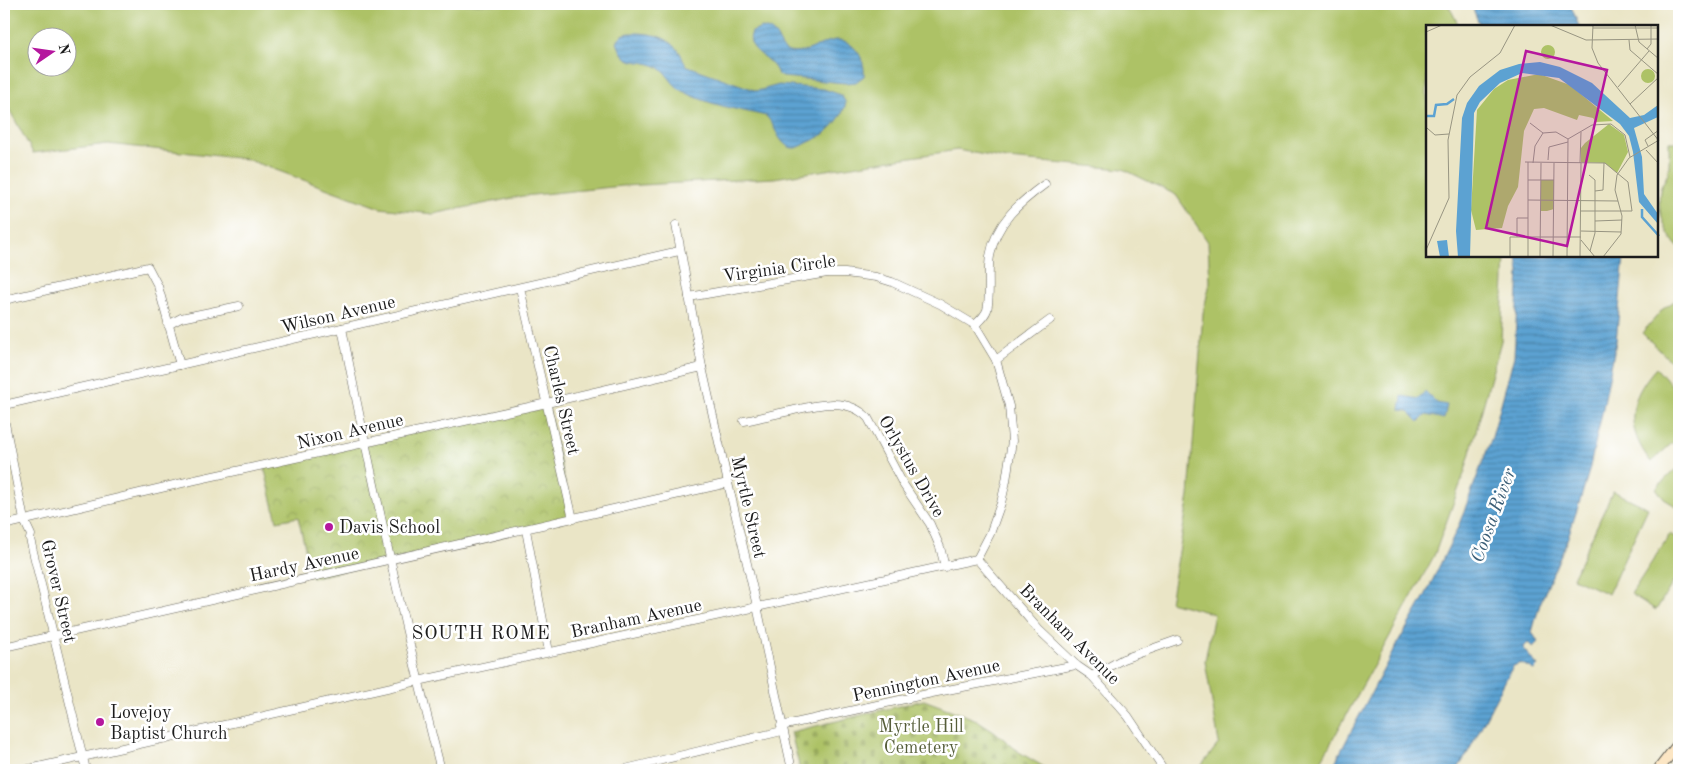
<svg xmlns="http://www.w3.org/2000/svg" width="1683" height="774" viewBox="0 0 1683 774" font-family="'Old Standard TT',serif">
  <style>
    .grass { fill: #adc266; stroke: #646f41; fill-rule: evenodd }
    .cemetery { fill: url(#cemetery-stones); stroke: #646f41 }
    .park { fill: url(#park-crowns); stroke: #646f41 }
    .water { fill: url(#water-rules); stroke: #3c5f77 }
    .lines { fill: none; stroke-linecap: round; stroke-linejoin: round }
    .minor-casing { stroke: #646258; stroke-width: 9 }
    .secondary-casing { stroke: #646258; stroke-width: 12 }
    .minor { stroke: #fff; stroke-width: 8 }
    .secondary { stroke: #fce6c4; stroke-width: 10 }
    .poi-dot { fill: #b5179e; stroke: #fff; stroke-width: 2 }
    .labels { text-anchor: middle; stroke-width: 5; stroke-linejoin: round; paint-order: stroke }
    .street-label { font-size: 18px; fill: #1c1c1c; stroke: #fff }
    .poi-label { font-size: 18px; fill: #1c1c1c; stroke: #fff; text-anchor: start }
    .park-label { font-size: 18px; fill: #565e3a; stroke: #fff }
    .water-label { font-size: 19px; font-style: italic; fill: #3c5f77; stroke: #fff }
    .neighbourhood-label { font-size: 19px; letter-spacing: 1px; fill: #1c1c1c; stroke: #fff }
    .inset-river { fill: none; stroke: #5ca2d2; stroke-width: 2.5 }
    .inset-road { fill: none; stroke: #989582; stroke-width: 1 }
    .view { fill: #b5179e; fill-opacity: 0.15; stroke: #b5179e; stroke-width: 2.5 }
    .inset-edge { fill: none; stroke: #1c1c1c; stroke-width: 2.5 }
  </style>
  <defs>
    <pattern id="cemetery-stones" width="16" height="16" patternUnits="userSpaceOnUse" patternTransform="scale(1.25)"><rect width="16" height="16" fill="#adc266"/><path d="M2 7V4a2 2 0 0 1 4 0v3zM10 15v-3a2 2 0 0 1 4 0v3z" fill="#94a658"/></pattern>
    <pattern id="park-crowns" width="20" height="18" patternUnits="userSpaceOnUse" patternTransform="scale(1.25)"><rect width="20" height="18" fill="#adc266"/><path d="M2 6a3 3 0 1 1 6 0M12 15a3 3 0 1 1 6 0" fill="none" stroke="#94a658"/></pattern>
    <pattern id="water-rules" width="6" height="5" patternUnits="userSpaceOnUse" patternTransform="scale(1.25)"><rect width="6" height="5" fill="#5ca2d2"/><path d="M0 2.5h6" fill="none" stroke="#4b83aa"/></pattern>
  </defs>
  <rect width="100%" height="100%" fill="#fff"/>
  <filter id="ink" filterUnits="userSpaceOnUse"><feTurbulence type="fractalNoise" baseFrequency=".02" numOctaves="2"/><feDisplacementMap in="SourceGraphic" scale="10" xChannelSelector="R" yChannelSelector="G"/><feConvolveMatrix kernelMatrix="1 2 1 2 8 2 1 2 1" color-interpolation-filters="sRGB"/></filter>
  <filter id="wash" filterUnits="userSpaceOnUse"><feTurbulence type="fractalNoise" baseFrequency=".0096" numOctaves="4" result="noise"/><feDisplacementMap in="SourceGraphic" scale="20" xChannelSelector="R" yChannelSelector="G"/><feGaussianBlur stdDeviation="1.12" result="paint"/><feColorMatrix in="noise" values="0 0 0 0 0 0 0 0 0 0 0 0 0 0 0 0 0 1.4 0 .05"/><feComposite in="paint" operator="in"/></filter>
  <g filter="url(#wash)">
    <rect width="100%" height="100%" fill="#eae5c6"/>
    <!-- grass -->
    <g class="grass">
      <path d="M4,4H1448L1459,26H1427V256H1505L1501,341L1465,471L1434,556L1316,770H1198L1219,743L1205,661L1214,614L1170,602L1189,496L1203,313L1210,283L1208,242L1176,195L1123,169L1007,159L957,150L774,178L622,186L523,196L433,214L380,208L246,159L108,144L33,153L9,109L4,94ZM38,38H68V68H38Z"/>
      <path d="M1669,142H1679V248C1665,234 1657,211 1660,191C1661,184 1666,179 1668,173C1670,164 1669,151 1669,142Z"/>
      <polygon points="1679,298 1679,369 1642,333 1664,308"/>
      <path d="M1656,368L1679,394V437L1651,462C1625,428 1627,400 1656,368Z"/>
      <polygon points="1679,466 1679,508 1664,499 1656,488"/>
      <polygon points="1613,491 1648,508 1608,594 1573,578"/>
      <polygon points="1670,534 1679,540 1679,573 1656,610 1631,594"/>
    </g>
    <!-- cemetery -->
    <polygon class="cemetery" points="924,700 977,720 994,731 1019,752 1049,770 800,770 791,732"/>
    <!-- park -->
    <polygon class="park" points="547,403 573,519 312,578 298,517 277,521 264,466"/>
    <!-- water -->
    <g class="water">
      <polygon points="1471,4 1570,4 1579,26 1480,26"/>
      <path d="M762,28C782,31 776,48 789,52C814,58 835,23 857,51C862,57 865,68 864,76L856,82L845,83L783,77L778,75C774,57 743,51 752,32Z"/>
      <path d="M639,33C655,34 671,38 680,53C683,58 683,63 688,66L757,91L779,85L824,89L841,95L846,103C840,123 826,135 807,143C801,146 796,150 789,147C777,141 775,124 766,116C737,109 707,105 681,90C671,84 667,71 656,66C638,58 625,68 617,42C621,32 629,33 639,33Z"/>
      <polygon points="1517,256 1624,256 1616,342 1602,413 1589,471 1580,501 1567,540 1540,604 1532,632 1538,642 1533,647 1528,643 1524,647 1525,651 1538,666 1534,670 1521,663 1513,666 1466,756 1457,770 1331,770 1391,655 1425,596 1458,527 1492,437 1514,356 1519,272"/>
      <polygon points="1425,391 1437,403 1447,405 1444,419 1426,415 1419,422 1408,411 1400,410 1402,396 1419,399"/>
    </g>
  </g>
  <g filter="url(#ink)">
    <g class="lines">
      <!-- minor casing -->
      <g class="minor-casing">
        <g id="minor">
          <polyline points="676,225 702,367 728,483 757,606 792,770"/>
          <polyline points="520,288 573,519"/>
          <polyline points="689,297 827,273 845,273 876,277 892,282 940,304 975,325 996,360 1009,406 1012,441 1006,481 1001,503 990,534 977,559"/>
          <polyline points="4,300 148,267 158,286 180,365"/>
          <polyline points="168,325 181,318 239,306"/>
          <path d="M975,325C979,321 985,316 987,310C991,295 987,273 990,256C996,222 1019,203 1045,184"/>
          <path d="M342,328C371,476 403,624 441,770"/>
          <polyline points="996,360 1050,320"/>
          <polyline points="4,405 679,251"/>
          <polyline points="4,418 24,520 31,535 30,539 86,770"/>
          <path d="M744,421C759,418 774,414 790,411C816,405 847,396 868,418L903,484L930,524L940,547L945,567"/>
          <polyline points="4,525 195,480 547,403 702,367"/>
          <polyline points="526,530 549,652"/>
          <polyline points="977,559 1039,630 1076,665 1092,676 1128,716 1164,770"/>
          <polyline points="4,647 728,483"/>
          <polyline points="1092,676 1123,659 1177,640"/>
          <polyline points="781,726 932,693 1076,665"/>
          <polyline points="25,770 418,681 977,559"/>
          <polyline points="621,770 782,731"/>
        </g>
      </g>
      <!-- secondary casing -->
      <g class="secondary-casing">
        <polyline id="secondary" points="1658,770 1679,743"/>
      </g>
      <!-- minor -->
      <use href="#minor" class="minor"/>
      <!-- secondary -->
      <use href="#secondary" class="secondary"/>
    </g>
  </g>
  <!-- markers -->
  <g class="poi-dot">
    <circle cx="329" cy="527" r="5"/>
    <circle cx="100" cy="722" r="5"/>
  </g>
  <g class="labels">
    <!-- street labels -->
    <g class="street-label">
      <text transform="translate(779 268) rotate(-8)" y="6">Virginia Circle</text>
      <text transform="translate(338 314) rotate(-13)" y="6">Wilson Avenue</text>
      <text transform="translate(562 400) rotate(77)" y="6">Charles Street</text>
      <text transform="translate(350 431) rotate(-13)" y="6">Nixon Avenue</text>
      <text transform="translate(912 466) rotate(60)" y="6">Orlystus Drive</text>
      <text transform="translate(749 507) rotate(77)" y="6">Myrtle Street</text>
      <text transform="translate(304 564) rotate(-12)" y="6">Hardy Avenue</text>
      <text transform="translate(59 591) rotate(77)" y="6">Grover Street</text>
      <text transform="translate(636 618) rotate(-12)" y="6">Branham Avenue</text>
      <text transform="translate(1070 634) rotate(45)" y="6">Branham Avenue</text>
      <text transform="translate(926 680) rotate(-12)" y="6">Pennington Avenue</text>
    </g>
    <!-- poi labels -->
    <g class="poi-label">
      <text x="339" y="533">Davis School</text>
      <text x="110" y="718">Lovejoy<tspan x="110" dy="21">Baptist Church</tspan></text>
    </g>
    <!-- park labels -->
    <g class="park-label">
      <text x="921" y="732">Myrtle Hill<tspan x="921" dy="21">Cemetery</tspan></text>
    </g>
    <!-- water labels -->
    <g class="water-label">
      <text transform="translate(1492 515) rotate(-70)" y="7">Coosa River</text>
    </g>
    <!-- neighbourhood labels -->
    <g class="neighbourhood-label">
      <text x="481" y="639">SOUTH ROME</text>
    </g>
  </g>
  <!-- overview -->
  <g transform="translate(1426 25)">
    <rect width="232" height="232" fill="#eae5c6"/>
    <path d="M115 27a7 7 0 1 1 14 0a7 7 0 1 1-14 0ZM113,49L144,60L187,96L170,97L167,93L153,90L151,95L118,83L108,84L98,106L92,162L82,181L76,203L50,205L45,185L51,85L68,64L82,55Z" fill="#adc266"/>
    <path d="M183,99L198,110L202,127L191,148L179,138L155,137V123L159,118Z" fill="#adc266"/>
    <path d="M215 51a7 7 0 1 1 14 0a7 7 0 1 1-14 0ZM115,155H128V184L121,186H115Z" fill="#adc266"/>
    <path d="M114,37L134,42L166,58L204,93L218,90L232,80V92L208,103L216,132L218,169L232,189V199L213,177L207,127L203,111L194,99L133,53L96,48L74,58L54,77L48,88L44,232H32L30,206L36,93L41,78L53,61L74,45L93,39ZM21,215L23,232H14L11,216Z" fill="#5ca2d2"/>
    <path class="inset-river" d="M0,91H8L10,80L21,79L28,74M216,184V192L233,211"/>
    <path class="inset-road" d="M124,0L160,15L233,14M167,0L166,23L172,38L233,116M209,0L213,17L233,34M167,3H232M0,7L16,0M203,15L204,25L233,50M221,24L225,19V0M192,62L223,26M204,79L233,52M104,98L117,108M1,103L9,110L23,109M142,114L166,100L185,99L199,110L204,132M222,121L219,115L233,105M220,125L233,139M122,135L123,122L142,117M99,137L179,138L202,157L206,186H155M107,138L109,121L117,108L130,107L142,114M154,138L155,107M163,150L169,155V208L164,226M102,155H128M169,166L177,165L178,138M102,175L192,176M169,196L196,195M155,206L195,207M91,212V193H102M155,215L169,232M0,225L23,173L22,115L31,70L44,52L74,28L89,0M84,232V212H155M102,232V137M114,232L115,138M127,232L128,138M141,232L142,114M154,232L155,138M177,232L195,209L196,191L189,165L191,150L203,133L233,115"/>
    <path class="view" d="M100,26L181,45L141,221L60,203Z"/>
    <rect width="232" height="232" class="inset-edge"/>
  </g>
  <!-- margin -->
  <rect width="1683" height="774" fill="none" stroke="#fff" stroke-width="20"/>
  <!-- north arrow -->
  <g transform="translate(52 52) rotate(77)"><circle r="24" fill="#ffffff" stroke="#a4a4a4"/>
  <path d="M0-4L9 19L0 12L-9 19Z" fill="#b5179e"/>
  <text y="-8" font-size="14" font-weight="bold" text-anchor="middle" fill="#1c1c1c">N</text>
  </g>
</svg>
